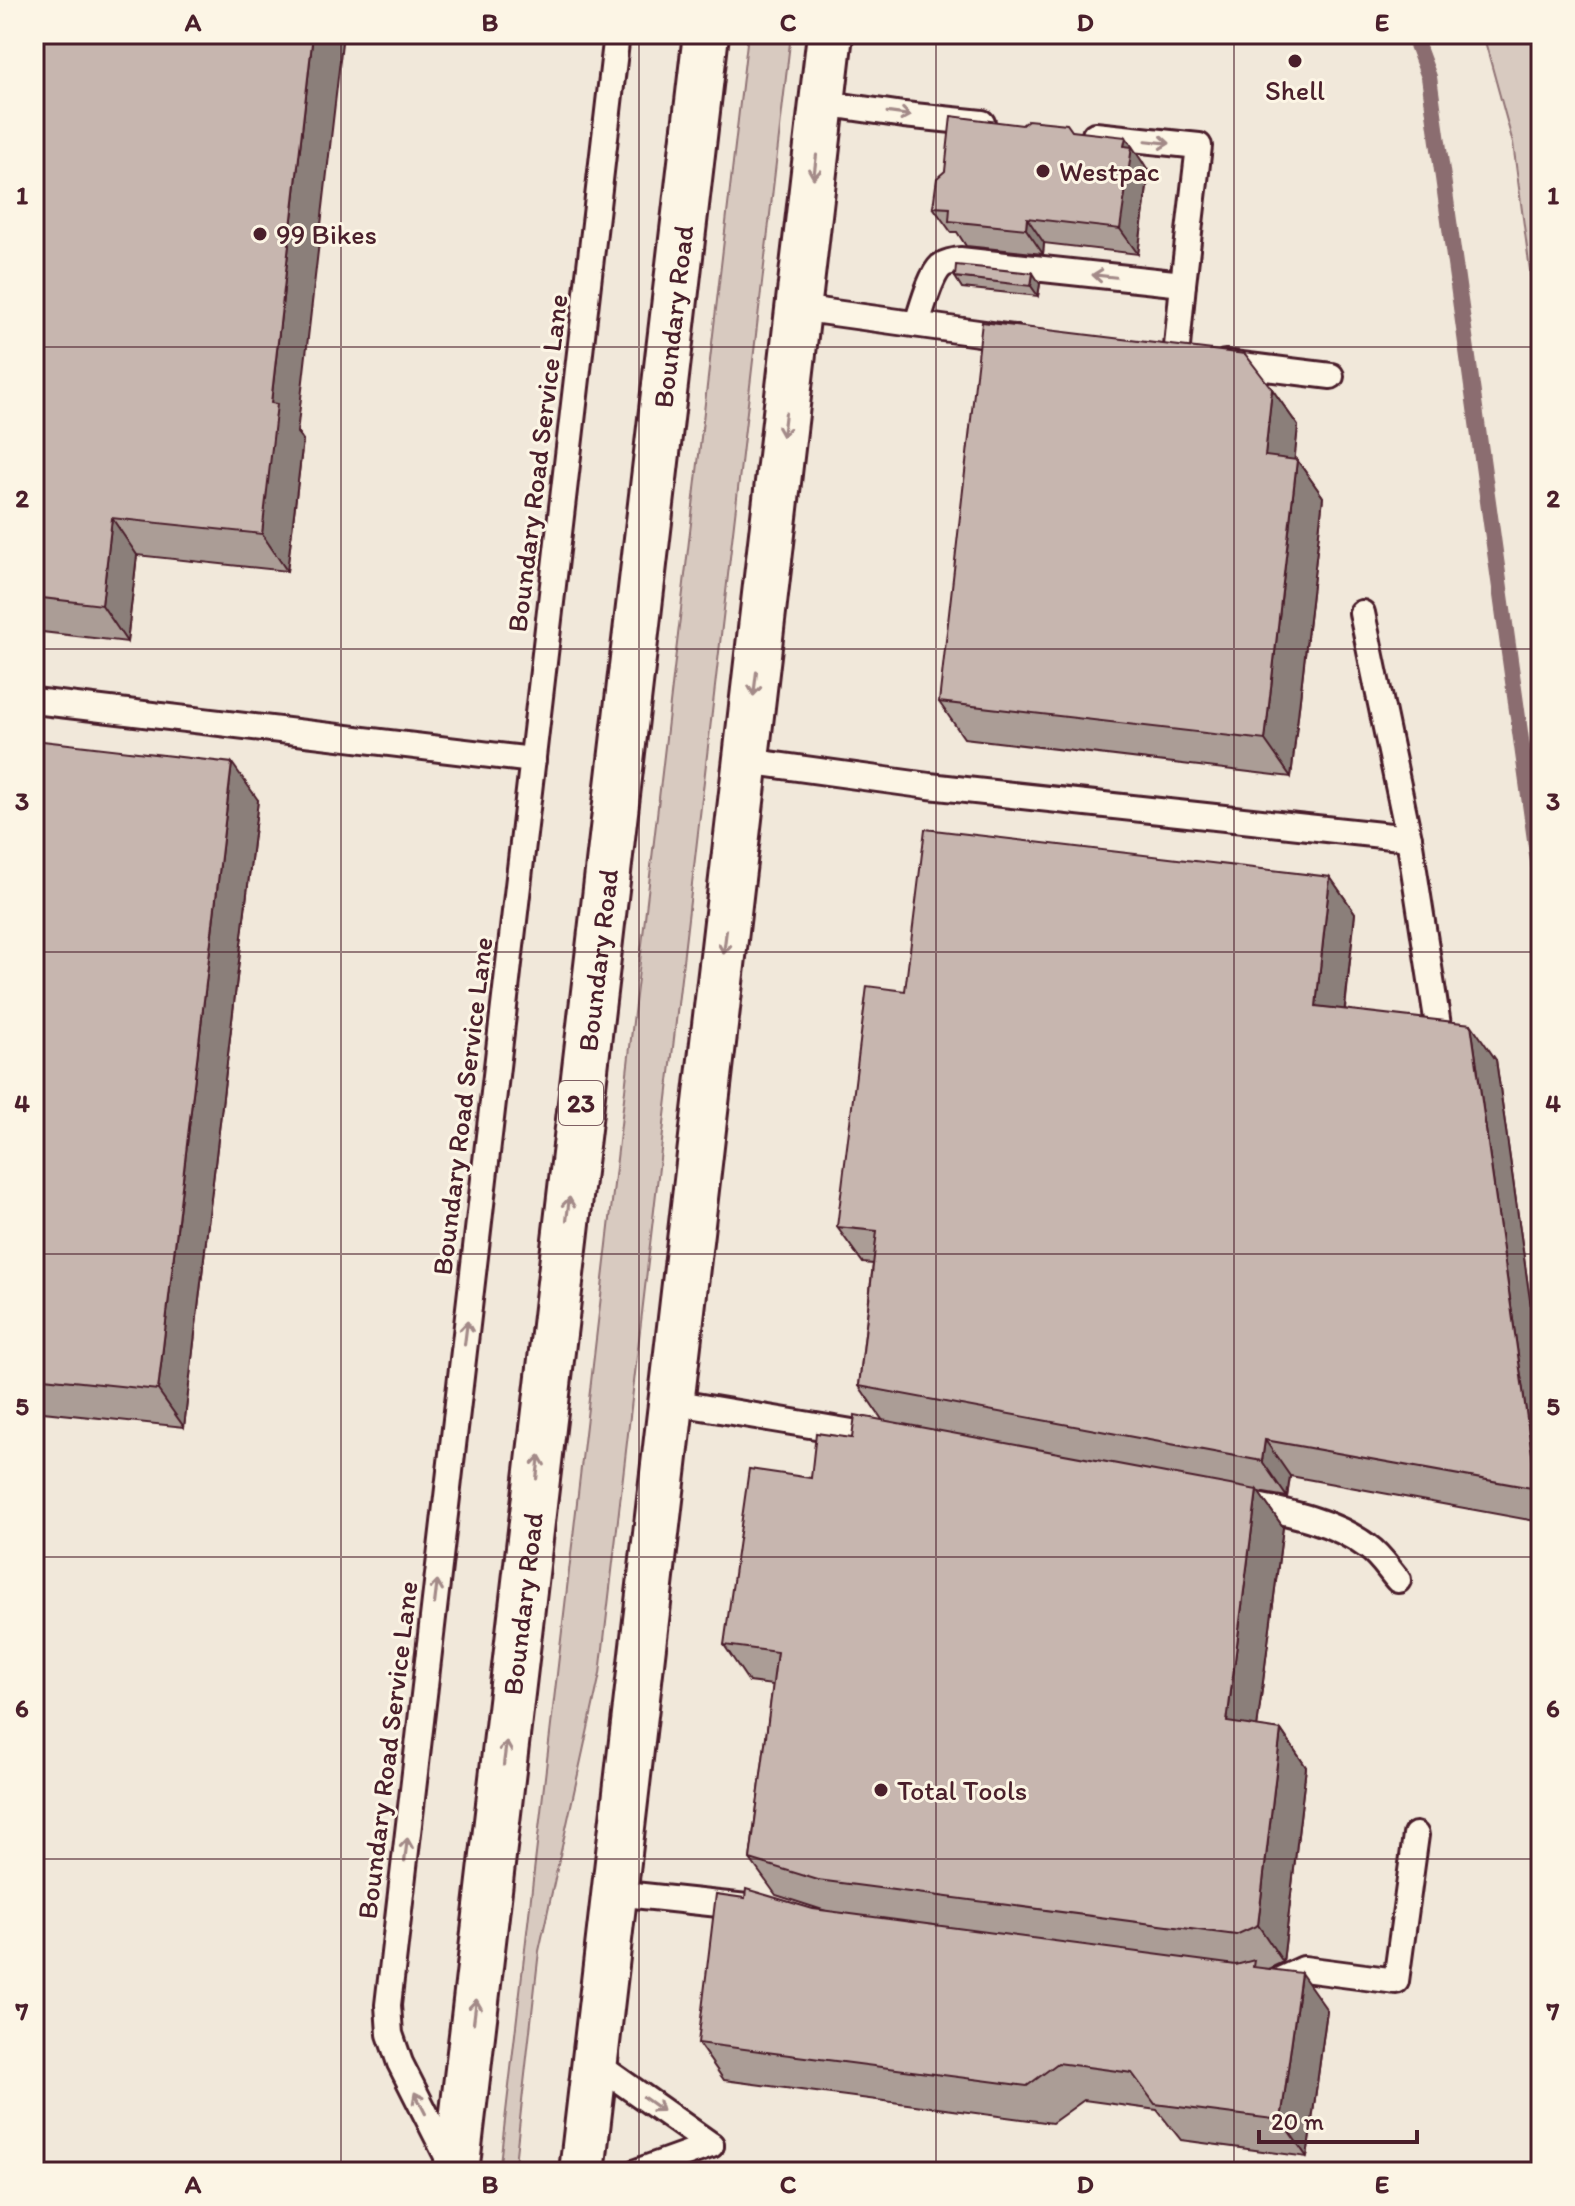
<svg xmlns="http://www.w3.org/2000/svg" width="1575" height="2206" viewBox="0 0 1575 2206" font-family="Itim,sans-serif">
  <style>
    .green { fill: #d8cac0; stroke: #917476; stroke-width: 2 }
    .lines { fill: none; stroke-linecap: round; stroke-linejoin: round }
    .stream { stroke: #8b6d6f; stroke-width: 16 }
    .service-casing { stroke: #4a1f2b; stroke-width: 30 }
    .primary-casing { stroke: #4a1f2b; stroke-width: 50 }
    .service { stroke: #fcf5e5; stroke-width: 24 }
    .primary { stroke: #fcf5e5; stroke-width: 44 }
    .wall { fill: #ab9d96; stroke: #4a1f2b; stroke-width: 2 }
    .shaded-wall { fill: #8b7f7a; stroke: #4a1f2b; stroke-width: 2 }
    .building { fill: #c7b6af; stroke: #4a1f2b; stroke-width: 2 }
    .oneway { stroke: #a38a88 }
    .grid { fill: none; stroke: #4a1f2b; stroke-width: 2; stroke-opacity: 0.55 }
    .poi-dot { fill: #4a1f2b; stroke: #fcf5e5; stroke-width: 3 }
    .labels { text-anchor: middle; stroke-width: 6; stroke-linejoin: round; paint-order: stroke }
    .shield { fill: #fcf5e5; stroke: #7f5f63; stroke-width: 2 }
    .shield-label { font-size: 26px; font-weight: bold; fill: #4a1f2b }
    .poi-label { font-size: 28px; fill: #4a1f2b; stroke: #fcf5e5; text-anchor: start }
    .street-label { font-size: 28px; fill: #4a1f2b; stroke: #fcf5e5 }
    .neatline { fill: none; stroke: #4a1f2b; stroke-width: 3 }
    .grid-label { font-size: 26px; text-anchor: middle; font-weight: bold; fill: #4a1f2b }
  </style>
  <rect width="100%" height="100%" fill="#f1e8da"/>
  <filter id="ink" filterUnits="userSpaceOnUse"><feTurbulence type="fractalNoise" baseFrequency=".0125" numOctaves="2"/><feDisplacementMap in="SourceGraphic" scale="16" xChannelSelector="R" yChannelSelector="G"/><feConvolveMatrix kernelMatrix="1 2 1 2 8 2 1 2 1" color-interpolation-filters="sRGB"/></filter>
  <g filter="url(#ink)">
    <!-- green -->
    <g class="green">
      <polygon points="748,34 791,34 600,1674 539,1951 514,2172 499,2172"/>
      <polygon points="1483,34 1541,34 1541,353 1513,143"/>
    </g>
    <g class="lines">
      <!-- stream -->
      <polyline class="stream" points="1413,34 1429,77 1541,883"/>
      <!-- service casing -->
      <g class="service-casing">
        <g id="service">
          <polyline points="822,103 904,115 982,123"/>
          <polyline points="798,308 1014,338"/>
          <path d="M917,323C922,309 930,276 941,266C946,262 953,261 960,260L1183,284L1199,146L1095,135"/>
          <polyline points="1176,357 1183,284"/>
          <polyline points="1225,363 1331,376"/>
          <polyline points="34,701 533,760"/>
          <polyline points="746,761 929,786 1409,838 1362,613"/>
          <polyline points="1409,838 1440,1038"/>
          <polyline points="672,1402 882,1437"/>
          <path d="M1237,1502C1282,1511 1331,1519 1368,1547C1380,1555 1389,1570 1398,1580"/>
          <polyline points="615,1893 747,1907"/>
          <polyline points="1269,1985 1304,1969 1396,1981 1416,1835"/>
          <polyline points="595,2063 711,2145"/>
          <polyline points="452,2166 400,2063 390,2034 388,2005 617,34"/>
          <polyline points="636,2172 711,2145"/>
        </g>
      </g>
      <!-- primary casing -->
      <g class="primary-casing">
        <g id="primary">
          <path id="s1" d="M456,2172L706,34"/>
          <polyline points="582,2172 830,34"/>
        </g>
      </g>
      <!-- service -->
      <use href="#service" class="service"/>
      <!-- primary -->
      <use href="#primary" class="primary"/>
    </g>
    <!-- wall -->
    <g class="wall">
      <polygon points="34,34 303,440 287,571 137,555 127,642 34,631"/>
      <polygon points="1072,131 1143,162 1149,172 1138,254 1044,243 1043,254 966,246 957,232 951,232 933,207"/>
      <polygon points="955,277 1040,284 1038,296 962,288"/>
      <polygon points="1272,389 1298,426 1294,460 1297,460 1323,497 1291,777 964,738 939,702"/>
      <polygon points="34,740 258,800 184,1427 34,1411"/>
      <polygon points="1330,877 1355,913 1345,1009 1496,1060 1541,1378 1541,1522 1290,1476 1287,1497 1258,1492 1283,1527 1257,1727 1281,1730 1306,1767 1283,1962 1268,1969 1327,2010 1307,2157 1181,2140 1157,2110 1084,2100 1052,2123 724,2080 698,2043 813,1909 826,1911 776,1895 750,1859 773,1685 749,1682 724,1645 811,1478 852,1438 883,1421 859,1386 873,1264 863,1263 837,1227 905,991"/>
    </g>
    <!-- shaded-wall -->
    <g class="shaded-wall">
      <polygon points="313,34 343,34 297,433 303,440 287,571 262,534 271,403"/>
      <polygon points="1126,137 1149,172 1138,254 1120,229 1124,146"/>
      <polygon points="1027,218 1044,243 1043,254 1026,229"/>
      <polygon points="1033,273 1040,284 1038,296 1031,286"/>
      <polygon points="1272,389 1298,426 1291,493 1265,456"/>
      <polygon points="1297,460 1323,497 1291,777 1265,740"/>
      <polygon points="112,518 137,555 127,642 102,605"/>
      <polygon points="232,763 258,800 184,1427 158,1390"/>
      <polygon points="1330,877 1355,913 1341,1042 1316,1006"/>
      <polygon points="1471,1024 1496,1060 1541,1378 1541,1496 1537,1489"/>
      <polygon points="1265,1440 1290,1476 1287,1497 1262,1461"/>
      <polygon points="1257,1490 1283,1527 1253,1759 1227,1722"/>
      <polygon points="1281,1730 1306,1767 1283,1962 1258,1925"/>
      <polygon points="1301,1973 1327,2010 1307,2157 1281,2120"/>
    </g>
    <!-- building -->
    <g class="building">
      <polygon points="34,34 313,34 271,403 277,404 262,534 112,518 102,605 34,597"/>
      <polygon points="951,116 1022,125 1028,120 1067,124 1072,131 1126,137 1124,146 1132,147 1120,229 1027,218 1026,229 949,221 950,208 933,207 937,178 945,171"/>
      <polygon points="956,265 1033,273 1031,286 955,277"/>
      <polygon points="982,322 1245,354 1272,389 1265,456 1297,460 1265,740 939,702"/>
      <polygon points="34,740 232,763 158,1390 34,1377"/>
      <polygon points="925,829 1330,877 1316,1006 1471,1024 1537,1489 1265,1440 1262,1461 859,1386 877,1231 837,1227 867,986 905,991"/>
      <polygon points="855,1415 1257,1490 1227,1722 1281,1730 1258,1925 1236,1935 818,1880 750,1859 777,1652 724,1645 749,1469 811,1478 816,1433 852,1438"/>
      <polygon points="746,1889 813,1909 1236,1965 1254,1960 1253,1967 1301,1973 1281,2120 1155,2104 1132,2073 1058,2063 1027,2086 698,2043 716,1894 745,1898"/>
    </g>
    <!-- one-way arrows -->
    <defs><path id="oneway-shaft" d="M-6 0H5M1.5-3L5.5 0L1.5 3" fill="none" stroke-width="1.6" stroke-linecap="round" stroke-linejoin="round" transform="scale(2)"/></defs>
    <g class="oneway">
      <use href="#oneway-shaft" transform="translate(899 114) rotate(8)"/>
      <use href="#oneway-shaft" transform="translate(1158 142) rotate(6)"/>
      <use href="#oneway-shaft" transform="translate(815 167) rotate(97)"/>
      <use href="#oneway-shaft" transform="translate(1104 276) rotate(-174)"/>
      <use href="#oneway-shaft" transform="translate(784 425) rotate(97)"/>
      <use href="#oneway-shaft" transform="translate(755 684) rotate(97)"/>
      <use href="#oneway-shaft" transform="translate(725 942) rotate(97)"/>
      <use href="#oneway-shaft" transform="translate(568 1209) rotate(-83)"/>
      <use href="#oneway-shaft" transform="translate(466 1333) rotate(-83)"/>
      <use href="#oneway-shaft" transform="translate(538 1467) rotate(-83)"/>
      <use href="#oneway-shaft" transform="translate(436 1592) rotate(-83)"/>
      <use href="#oneway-shaft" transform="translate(505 1753) rotate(-83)"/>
      <use href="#oneway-shaft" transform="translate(406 1850) rotate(-83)"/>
      <use href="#oneway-shaft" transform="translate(475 2011) rotate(-83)"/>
      <use href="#oneway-shaft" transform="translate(420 2103) rotate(-117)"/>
      <use href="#oneway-shaft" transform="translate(653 2104) rotate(36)"/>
    </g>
  </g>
  <!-- grid -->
  <path class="grid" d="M341,34V2172M639,34V2172M936,34V2172M1234,34V2172M34,347H1541M34,649H1541M34,952H1541M34,1254H1541M34,1557H1541M34,1859H1541"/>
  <!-- markers -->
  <g class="poi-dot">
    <circle cx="1295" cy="61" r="8"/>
    <circle cx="1043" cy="171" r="8"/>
    <circle cx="260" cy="234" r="8"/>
    <circle cx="881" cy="1790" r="8"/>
  </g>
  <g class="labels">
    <!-- shield labels -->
    <rect class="shield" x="559" y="1081" width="44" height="44" rx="6"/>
    <g class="shield-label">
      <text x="581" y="1112">23</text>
    </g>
    <!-- poi labels -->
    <g class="poi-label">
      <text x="1295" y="100" text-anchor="middle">Shell</text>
      <text x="1059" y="181">Westpac</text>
      <text x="276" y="244">99 Bikes</text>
      <text x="897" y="1800">Total Tools</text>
    </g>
    <!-- street labels -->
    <g class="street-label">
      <text dy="10" stroke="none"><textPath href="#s1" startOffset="1868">Boundary Road</textPath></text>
      <text transform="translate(537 463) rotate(-83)" y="10">Boundary Road Service Lane</text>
      <text dy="10" stroke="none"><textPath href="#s1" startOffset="1220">Boundary Road</textPath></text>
      <text transform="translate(462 1106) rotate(-83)" y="10">Boundary Road Service Lane</text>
      <text dy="10" stroke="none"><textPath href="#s1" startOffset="572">Boundary Road</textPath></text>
      <text transform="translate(387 1750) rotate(-83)" y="10">Boundary Road Service Lane</text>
    </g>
  </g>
  <!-- margin -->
  <rect width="1575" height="2206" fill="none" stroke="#fcf5e5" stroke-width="88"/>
  <!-- scale -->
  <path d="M1259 2130v12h158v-12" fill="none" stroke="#4a1f2b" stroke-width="4"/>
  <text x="1271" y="2130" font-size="24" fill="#4a1f2b" stroke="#fcf5e5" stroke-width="6" paint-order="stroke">20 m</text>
  <rect x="44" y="44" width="1487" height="2118" class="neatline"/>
  <g class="grid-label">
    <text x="193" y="31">A</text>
    <text x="490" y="31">B</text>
    <text x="788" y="31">C</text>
    <text x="1085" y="31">D</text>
    <text x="1382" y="31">E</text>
    <text x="22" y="204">1</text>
    <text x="1553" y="204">1</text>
    <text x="22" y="507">2</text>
    <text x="1553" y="507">2</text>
    <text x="22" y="810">3</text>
    <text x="1553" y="810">3</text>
    <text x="22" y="1112">4</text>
    <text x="1553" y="1112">4</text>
    <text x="22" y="1415">5</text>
    <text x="1553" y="1415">5</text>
    <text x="22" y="1717">6</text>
    <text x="1553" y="1717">6</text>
    <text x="22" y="2020">7</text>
    <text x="1553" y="2020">7</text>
    <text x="193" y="2193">A</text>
    <text x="490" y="2193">B</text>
    <text x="788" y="2193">C</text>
    <text x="1085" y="2193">D</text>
    <text x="1382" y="2193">E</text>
  </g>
</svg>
